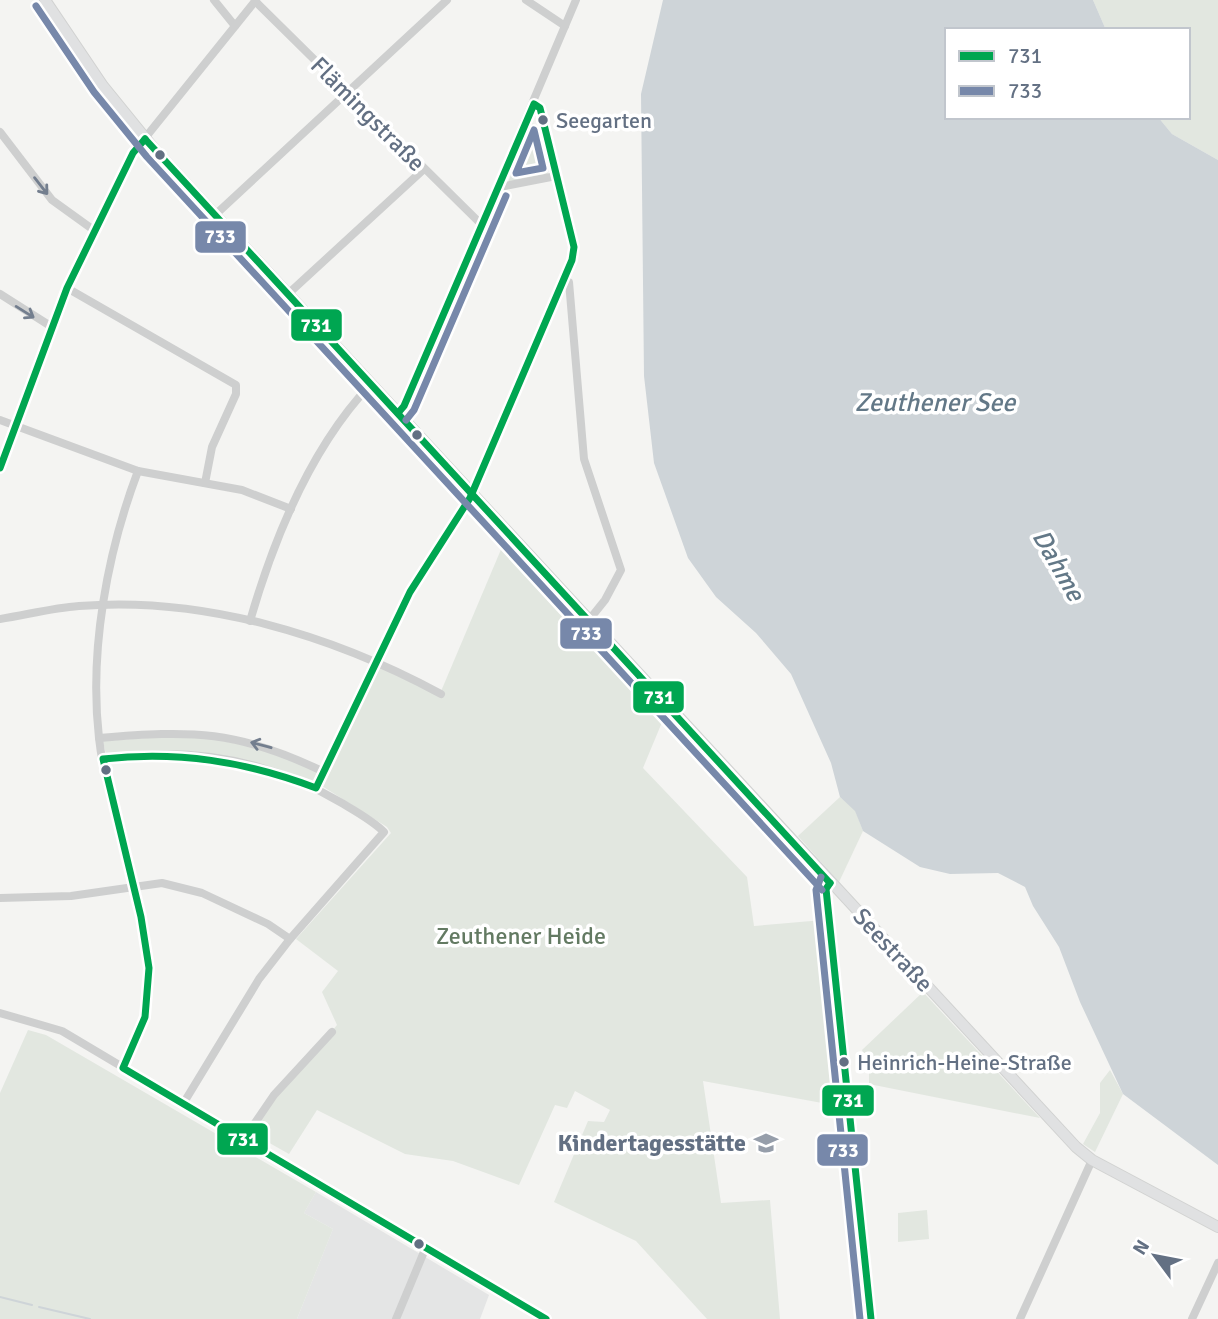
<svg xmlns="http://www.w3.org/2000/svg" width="1218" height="1319" viewBox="0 0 1218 1319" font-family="Signika,sans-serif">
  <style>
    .built { fill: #e4e5e5 }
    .green { fill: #e2e7e0 }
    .water { fill: #ced4d8 }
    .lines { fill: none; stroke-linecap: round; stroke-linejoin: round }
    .stream { stroke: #ced4d8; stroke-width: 2 }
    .major-casing { stroke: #d1d2d1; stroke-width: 12 }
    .minor { stroke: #cecfcf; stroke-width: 8 }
    .major { stroke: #e0e1e2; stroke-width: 10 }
    .bus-1-casing { stroke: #fff; stroke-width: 12 }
    .bus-2-casing { stroke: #fff; stroke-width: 12 }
    .bus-1 { stroke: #00a651; stroke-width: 7 }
    .bus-2 { stroke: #78a; stroke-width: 7 }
    .oneway { stroke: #737e8e }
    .bus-dot { fill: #637083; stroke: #fff; stroke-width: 2.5 }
    .labels { text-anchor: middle; stroke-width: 7; stroke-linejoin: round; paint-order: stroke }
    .bus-label { font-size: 22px; fill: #637083; stroke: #fff; text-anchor: start }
    .street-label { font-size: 24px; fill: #637083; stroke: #fff }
    .park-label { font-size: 24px; fill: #637a62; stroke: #fff }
    .poi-label { font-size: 24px; font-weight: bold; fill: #637083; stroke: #fff; text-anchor: end }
    .water-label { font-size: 26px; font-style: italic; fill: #637887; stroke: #fff }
    .line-badge { stroke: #fff; stroke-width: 2.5 }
    .badge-label { font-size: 19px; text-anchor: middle; font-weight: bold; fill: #fff }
  </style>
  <rect width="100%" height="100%" fill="#f4f4f2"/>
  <!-- built -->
  <polygon class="built" points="316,1192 489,1295 480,1319 297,1319 333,1229 304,1213"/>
  <!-- green -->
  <g class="green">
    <polygon points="1093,0 1218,0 1218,160 1172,134 1158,117 1188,117 1188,30 1106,30"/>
    <polygon points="533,123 548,175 508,182"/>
    <polygon points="505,540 665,715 643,768 747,877 754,926 823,920 844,1107 703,1081 721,1203 770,1200 780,1319 707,1319 636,1241 554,1202 588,1121 604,1122 610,1110 575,1091 567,1108 555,1105 519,1185 453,1161 405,1154 317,1110 289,1154 252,1133 272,1103 337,1025 322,992 338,971 296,939 391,833 387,827 322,786 379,666 439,696"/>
    <polygon points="192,735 274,751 319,773 314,783 269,766 191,751 106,755 103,741"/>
    <polygon points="840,797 855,810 863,831 839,882 798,836"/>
    <polygon points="923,992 1040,1118 869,1084 869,1065 862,1050"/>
    <polygon points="28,1030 46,1035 316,1192 304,1213 333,1229 297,1319 0,1319 0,1093"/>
    <polygon points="1110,1070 1123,1094 1095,1152 1083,1144 1100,1113 1100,1083"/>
    <polygon points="927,1210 929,1239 898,1242 898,1213"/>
  </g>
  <!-- water -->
  <polygon class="water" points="663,0 1093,0 1106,30 947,30 947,117 1158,117 1172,134 1218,160 1218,1165 1123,1094 1080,1002 1059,947 1033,906 1025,887 998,873 950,874 920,867 863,831 855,811 840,797 831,763 791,674 756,633 716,597 688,558 654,463 644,376 641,94"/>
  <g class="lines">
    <!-- stream -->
    <g class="stream">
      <polyline points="0,1297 32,1305"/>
      <polyline points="39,1307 90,1319"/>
    </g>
    <!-- major casing -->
    <g class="major-casing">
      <polyline id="major" points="45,0 103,86 155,150 1076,1147 1092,1160 1218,1227"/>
    </g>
    <!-- minor -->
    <g class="minor">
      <polyline points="214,0 235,26"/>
      <polyline points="526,0 565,26"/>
      <polyline points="255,1 482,225"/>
      <polyline points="0,132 52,200 95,231"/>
      <polyline points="500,184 505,186 556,176"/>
      <polyline points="215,215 447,0"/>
      <polyline points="564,280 569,282 584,459 621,570 605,600 589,620"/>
      <polyline points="67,288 236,385 236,394 212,447 205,483"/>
      <polyline points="0,294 52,327"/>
      <polyline points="288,294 424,169"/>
      <polyline points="398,413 404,406 576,0"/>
      <polyline points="0,420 138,471 242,490 291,509"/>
      <polyline points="0,468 67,288 133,153 256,0"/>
      <path d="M0,619C26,615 52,608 79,606C203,596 332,635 441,694"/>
      <path d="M250,621C274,538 310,448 371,384"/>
      <path d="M99,738C192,730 238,730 324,772"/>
      <path d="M103,759C186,746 267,759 340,802C355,811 372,820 384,832L290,939L259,979L183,1104"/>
      <polyline points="316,788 410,592 470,498 572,260 574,247 540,108 534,104"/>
      <polyline points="830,883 826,889 871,1319"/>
      <polyline points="0,898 71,896 162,883 202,893 268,924 290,939"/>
      <polyline points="0,1013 62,1031 546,1319"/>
      <path d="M123,1068C187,964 111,846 99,738C89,651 107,553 138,471"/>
      <polyline points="244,1139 274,1095 332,1032"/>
      <polyline points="396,1319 426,1247"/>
      <polyline points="1020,1319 1092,1160"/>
      <polyline points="1192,1319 1218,1263"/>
    </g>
    <!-- major -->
    <use href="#major" class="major"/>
    <!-- bus-1 casing -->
    <g class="bus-1-casing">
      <g id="bus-1">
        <polyline points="145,139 830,883"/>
        <path d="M398,413L404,406L534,104L540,108L574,247L572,260L470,498L410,592L316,788C245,761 178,751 103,759L141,917L149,968L145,1017L123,1068L546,1319"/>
        <polyline points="0,468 67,288 133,153 145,139"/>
        <polyline points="830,883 826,889 871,1319"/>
      </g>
    </g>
    <!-- bus-2 casing -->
    <g class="bus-2-casing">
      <g id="bus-2">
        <polyline points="36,6 94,92 147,157 822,890"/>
        <polygon points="534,130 543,168 516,173"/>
        <polyline points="406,420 414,410 506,196"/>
        <polyline points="821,877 816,890 860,1319"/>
      </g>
    </g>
    <!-- bus-1 -->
    <use href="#bus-1" class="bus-1"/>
    <!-- bus-2 -->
    <use href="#bus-2" class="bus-2"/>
  </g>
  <!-- one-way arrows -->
  <defs><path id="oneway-shaft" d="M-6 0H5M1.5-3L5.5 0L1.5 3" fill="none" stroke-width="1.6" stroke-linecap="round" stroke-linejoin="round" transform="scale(1.75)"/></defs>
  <g class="oneway">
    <use href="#oneway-shaft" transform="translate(41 186) rotate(52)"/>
    <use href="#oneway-shaft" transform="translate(25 312) rotate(32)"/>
    <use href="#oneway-shaft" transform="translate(261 745) rotate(-165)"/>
  </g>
  <!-- icons -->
  <defs>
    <g id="school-bare" transform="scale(1.89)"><path d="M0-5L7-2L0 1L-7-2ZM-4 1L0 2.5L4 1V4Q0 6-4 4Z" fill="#969eaa" stroke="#fff" stroke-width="2.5" paint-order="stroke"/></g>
  </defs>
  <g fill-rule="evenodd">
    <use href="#school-bare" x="766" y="1143"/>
  </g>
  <!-- markers -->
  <g class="bus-dot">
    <circle cx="543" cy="120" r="6"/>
    <circle cx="160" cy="155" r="6"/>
    <circle cx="417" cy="435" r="6"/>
    <circle cx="106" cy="770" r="6"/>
    <circle cx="844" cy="1062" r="6"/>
    <circle cx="419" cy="1244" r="6"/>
  </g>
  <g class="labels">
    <!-- bus labels -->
    <g class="bus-label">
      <text x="556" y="128">Seegarten</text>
      <text x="857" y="1070">Heinrich-Heine-Straße</text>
    </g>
    <!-- street labels -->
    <g class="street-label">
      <text transform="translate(368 114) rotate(45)" y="8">Flämingstraße</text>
      <text transform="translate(893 950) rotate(47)" y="8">Seestraße</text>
    </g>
    <!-- park labels -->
    <g class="park-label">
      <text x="521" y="944">Zeuthener Heide</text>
    </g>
    <!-- poi labels -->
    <g class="poi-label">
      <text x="746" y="1151">Kindertagesstätte</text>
    </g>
    <!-- water labels -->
    <g class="water-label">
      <text x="935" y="411">Zeuthener See</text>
      <text transform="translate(1059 565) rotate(60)" y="9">Dahme</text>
    </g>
  </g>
  <g class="line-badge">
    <rect x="194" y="220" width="53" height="34" rx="7" fill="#78a"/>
    <rect x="290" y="308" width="53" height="34" rx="7" fill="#00a651"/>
    <rect x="559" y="617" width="54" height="33" rx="7" fill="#78a"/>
    <rect x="632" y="680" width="53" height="34" rx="7" fill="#00a651"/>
    <rect x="821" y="1084" width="54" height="33" rx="7" fill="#00a651"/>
    <rect x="216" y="1122" width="53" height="34" rx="7" fill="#00a651"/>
    <rect x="816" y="1133" width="53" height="34" rx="7" fill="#78a"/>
  </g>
  <g class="badge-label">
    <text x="220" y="243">733</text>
    <text x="316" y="332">731</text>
    <text x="586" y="640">733</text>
    <text x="659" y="704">731</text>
    <text x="848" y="1107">731</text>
    <text x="243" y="1146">731</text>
    <text x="843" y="1157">733</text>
  </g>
  <!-- legend -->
  <rect x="945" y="28" width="245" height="91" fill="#ffffff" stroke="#c1c6cd" stroke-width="2"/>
  <rect x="959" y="51" width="35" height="10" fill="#00a651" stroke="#c1c6cd" stroke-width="2"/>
  <text x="1008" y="63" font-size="21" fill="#637083">731</text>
  <rect x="959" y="86" width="35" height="10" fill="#7788aa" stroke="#c1c6cd" stroke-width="2"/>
  <text x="1008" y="98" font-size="21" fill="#637083">733</text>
  <!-- north arrow -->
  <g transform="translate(1155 1256) rotate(302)" stroke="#ffffff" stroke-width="5" paint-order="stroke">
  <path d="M0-5L12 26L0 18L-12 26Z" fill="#637083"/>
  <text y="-10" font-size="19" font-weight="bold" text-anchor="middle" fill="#637083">N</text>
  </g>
</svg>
